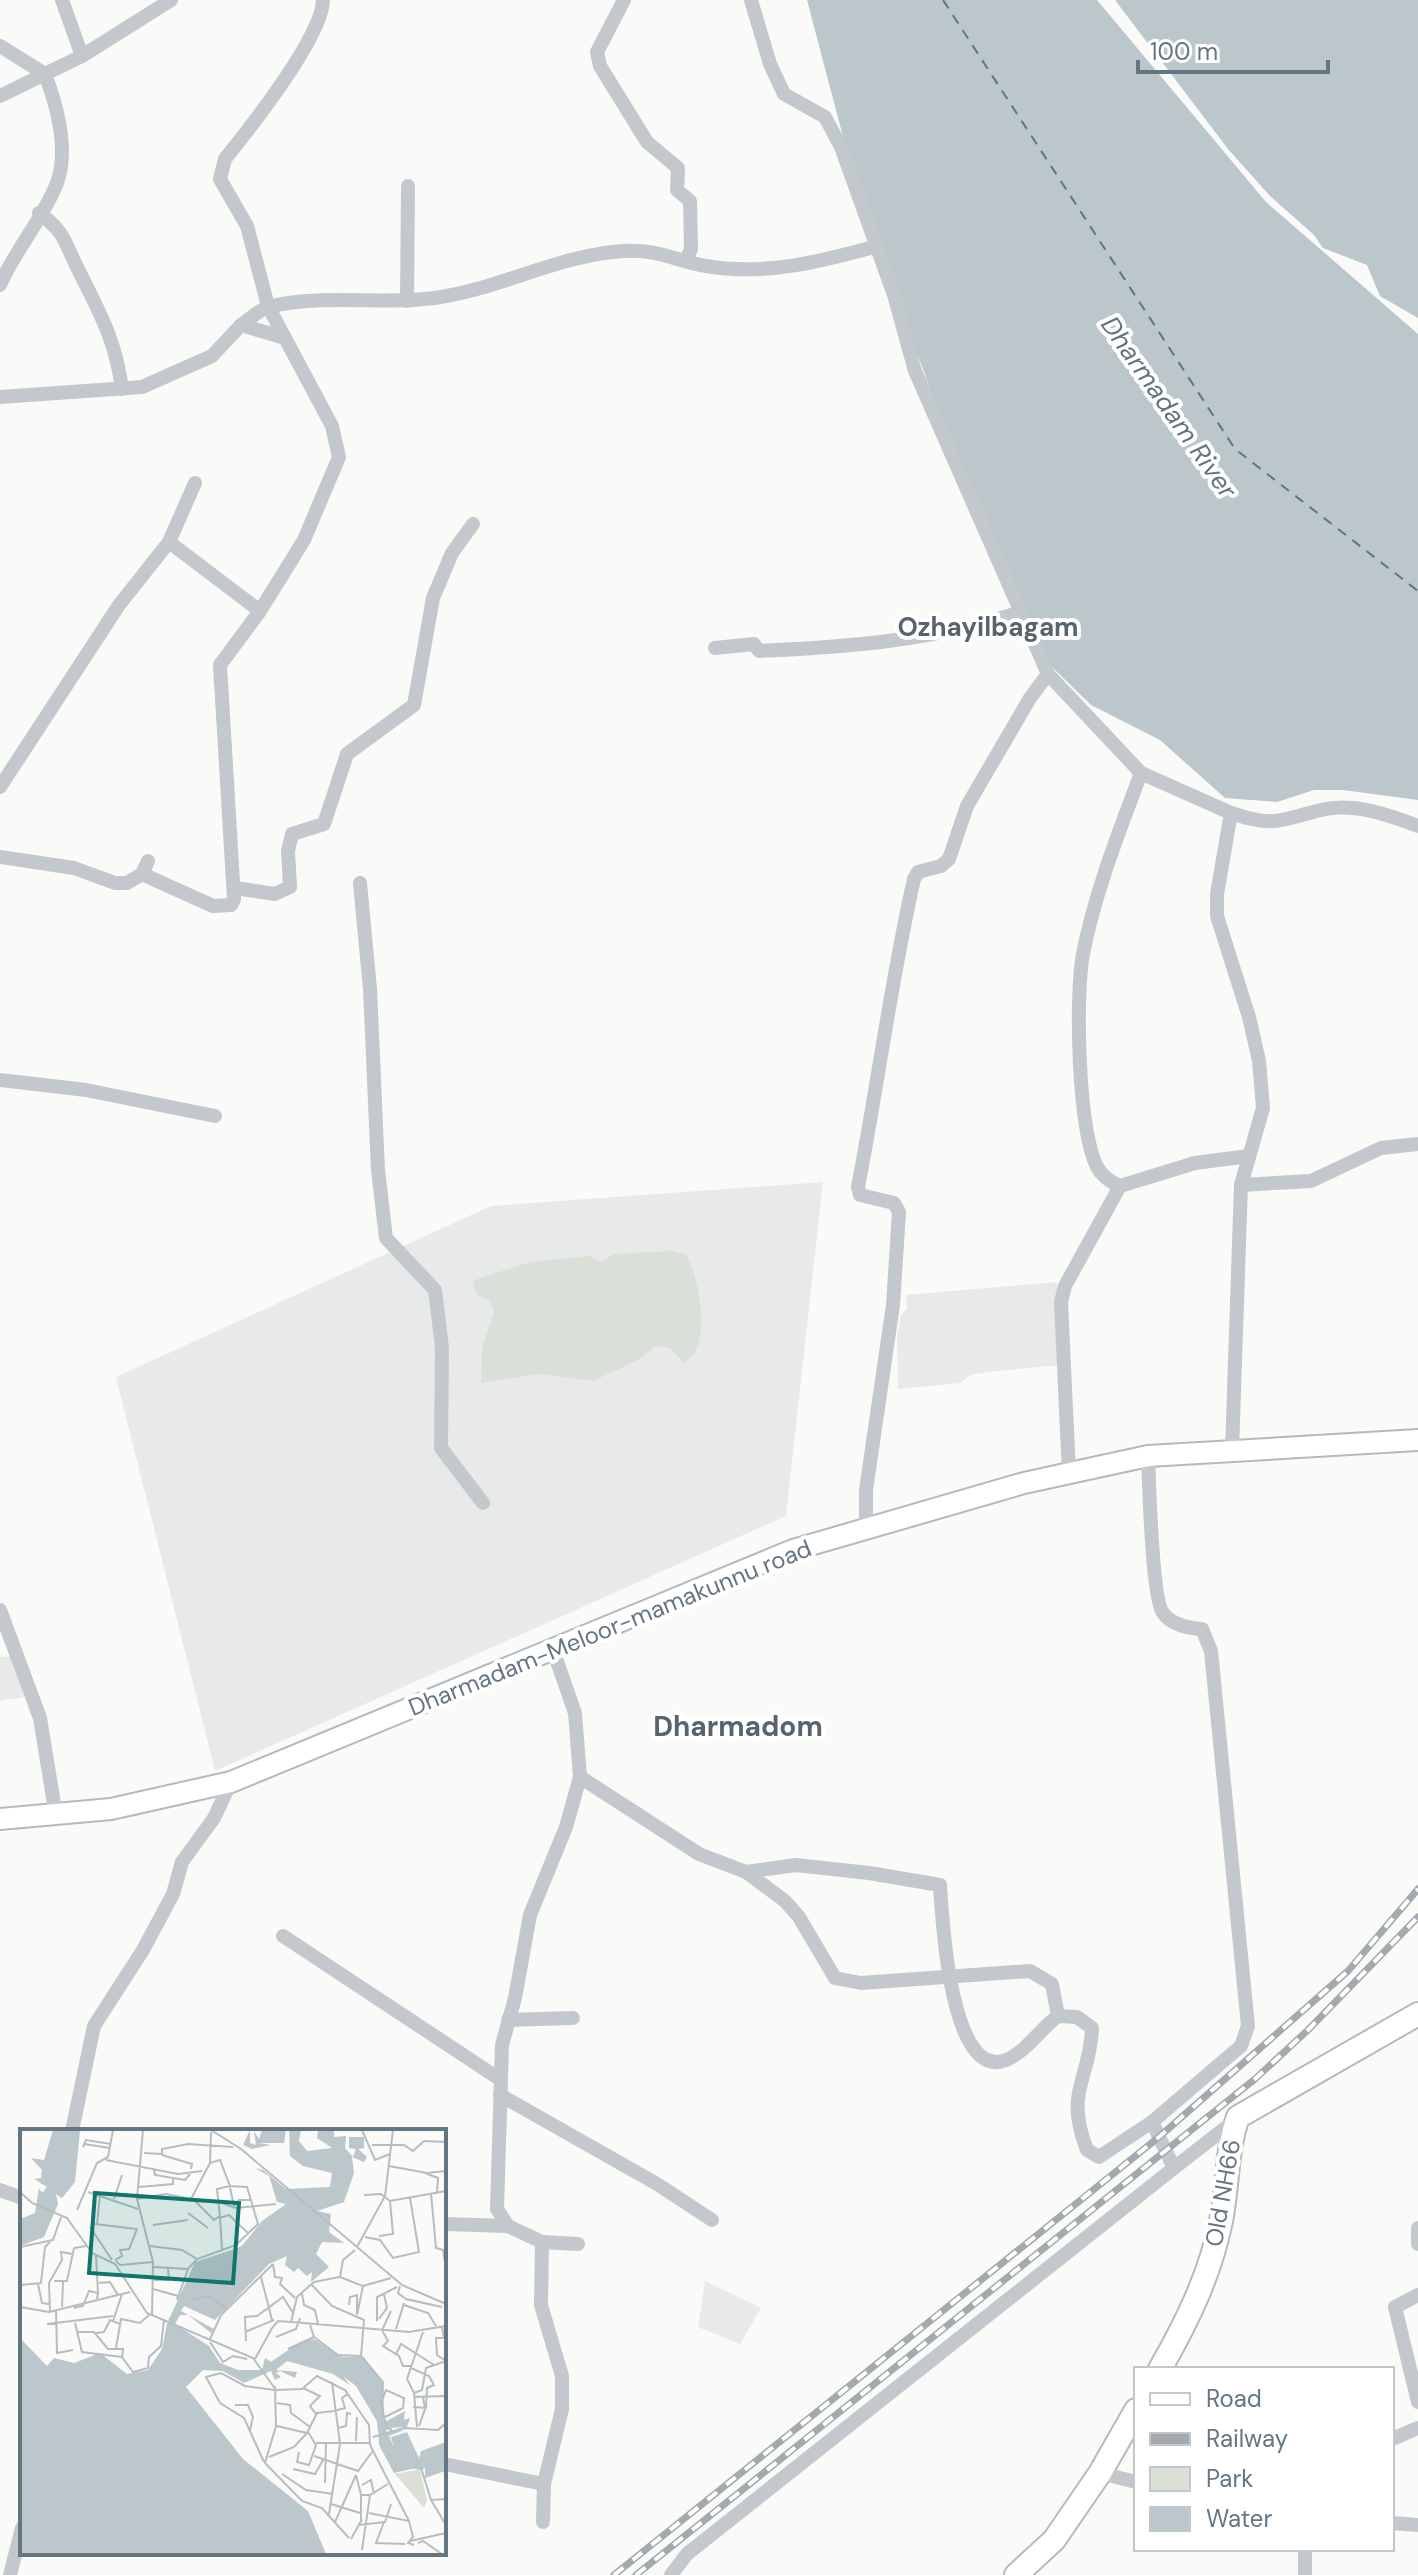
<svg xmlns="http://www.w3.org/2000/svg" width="1418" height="2575" viewBox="0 0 1418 2575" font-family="'DM Sans',sans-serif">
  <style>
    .built { fill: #e8e9e9 }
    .green { fill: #dadfd7 }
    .water { fill: #bbc7cb }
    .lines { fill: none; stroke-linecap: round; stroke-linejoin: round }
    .ferry { stroke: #60757c; stroke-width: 2; stroke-dasharray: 10 8; stroke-linecap: butt }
    .secondary-casing { stroke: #b3babf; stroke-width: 24 }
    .primary-casing { stroke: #b5babe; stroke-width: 26 }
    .street { stroke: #c3c8cc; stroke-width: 14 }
    .secondary { stroke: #fff; stroke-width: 20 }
    .primary { stroke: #fff; stroke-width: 22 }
    .rail-casing { stroke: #a2aab0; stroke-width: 7 }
    .rail { stroke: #fff; stroke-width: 4; stroke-dasharray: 12; stroke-linecap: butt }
    .labels { text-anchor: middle; stroke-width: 8; stroke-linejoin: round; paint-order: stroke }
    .street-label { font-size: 24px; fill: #657683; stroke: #fff }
    .water-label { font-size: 26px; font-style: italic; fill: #60757c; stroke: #fff }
    .neighbourhood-label { font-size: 26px; font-weight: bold; fill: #57646e; stroke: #fff }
    .quarter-label { font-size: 28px; font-weight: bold; fill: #57646e; stroke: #fff }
    .inset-river { fill: none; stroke: #bbc7cb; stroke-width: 4 }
    .inset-road { fill: none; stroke: #b5bdc2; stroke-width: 2 }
    .view { fill: #0f766e; fill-opacity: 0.15; stroke: #0f766e; stroke-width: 4 }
    .inset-edge { fill: none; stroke: #657683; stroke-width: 4 }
  </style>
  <rect width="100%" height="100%" fill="#fafaf8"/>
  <!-- built -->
  <g class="built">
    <polygon points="823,1182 786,1516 215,1771 116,1377 491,1206"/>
    <polygon points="1057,1282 1060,1365 997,1371 970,1375 960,1383 898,1389 897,1336 901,1315 907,1309 906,1295"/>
    <polygon points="12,1656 24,1697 0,1701 0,1657"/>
    <polygon points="705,2281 761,2308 740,2344 698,2327"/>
  </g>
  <!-- green -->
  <path class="green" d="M671,1251L687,1255C699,1281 713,1345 684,1363L670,1348L656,1346L636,1361L593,1381L539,1374L481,1383L482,1349L494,1312L490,1301L479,1296L473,1288L475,1280L530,1262L589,1256L601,1262L614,1254Z"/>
  <!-- water -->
  <g class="water">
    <polygon points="807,0 1097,0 1266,202 1418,334 1418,800 1343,790 1314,790 1277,802 1225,798 1160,740 1091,705 1049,664 948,437 917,353 846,148"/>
    <polygon points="1115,0 1418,0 1418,318 1380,296 1367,265 1323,248 1314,235 1270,196 1228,149"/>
  </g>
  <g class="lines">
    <!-- ferry -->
    <polyline class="ferry" points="943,0 1235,449 1418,591"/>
    <!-- secondary casing -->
    <g class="secondary-casing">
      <polyline id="secondary" points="0,1819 111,1809 231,1782 793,1550 1024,1483 1148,1456 1418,1440"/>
    </g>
    <!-- primary casing -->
    <g class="primary-casing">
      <g id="primary">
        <path d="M1160,2369C1187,2322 1210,2275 1221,2221C1228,2186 1226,2151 1238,2117L1418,2014"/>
        <polyline points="1016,2575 1054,2540 1100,2473 1136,2410"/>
      </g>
    </g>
    <!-- street -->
    <g class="street">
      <polyline points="624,0 597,52 600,66 647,142 678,168 677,190 690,201 691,249 686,261"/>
      <polyline points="751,0 770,64 784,94 825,117 841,147 894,295 915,371 1048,674 1141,773 1231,813 1217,894 1217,916 1249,1017 1259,1061 1263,1108 1241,1185 1232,1450"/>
      <polyline points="0,46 45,74 0,96"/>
      <polyline points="82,56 171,0"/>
      <path d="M39,213C65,232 64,241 77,267C99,312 115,337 122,389"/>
      <path d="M0,285C15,250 43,219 57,183C69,150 57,106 45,74L82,56L62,0"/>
      <polyline points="407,301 408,186"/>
      <path d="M241,325C250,319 261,308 271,306C324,294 382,305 435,298C500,289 558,255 624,251C661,249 674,261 706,266C764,276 819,262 874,247"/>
      <path d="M285,338L268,306L247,226L220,179L225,159C250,128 322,37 323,0"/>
      <polyline points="0,397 142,387 212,356 241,325 285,338 332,426 339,457 304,540 260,611 169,542 119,605 0,787"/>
      <polyline points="169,542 195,483"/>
      <path d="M715,648L754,644L759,651C848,647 937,640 1021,612"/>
      <path d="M1231,813C1276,828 1279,820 1321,810C1353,802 1389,815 1418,826"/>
      <polyline points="0,857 74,868 115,883 127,883 142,874 148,861"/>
      <polyline points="142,874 213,906 231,905 234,899 220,665 260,611"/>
      <polyline points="360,883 370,989 378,1170 386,1238 435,1290 442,1348 441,1448 483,1503"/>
      <polyline points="235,888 275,894 290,887 288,851 292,834 324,824 347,754 414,705 433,598 452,553 473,524"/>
      <polyline points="0,1080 86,1090 215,1116"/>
      <polyline points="1241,1185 1311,1181 1381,1148 1418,1144"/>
      <path d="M1120,1186C1110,1182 1102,1176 1097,1167C1078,1128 1075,997 1083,954C1095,892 1119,832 1141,773"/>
      <path d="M1148,1456C1149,1480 1152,1599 1163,1613C1172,1625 1187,1628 1202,1629L1211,1651L1248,2026L1241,2046L1152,2122L1174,2168L1238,2118"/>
      <polyline points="1069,1473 1061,1302 1065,1286 1120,1186 1195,1163 1249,1156"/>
      <path d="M866,1528V1490L893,1305L899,1212L894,1203L860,1195L858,1187C878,1084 891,980 914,879L918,872L941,866L949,859L967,806L1030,698L1048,674"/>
      <polyline points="0,1610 40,1718 56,1816"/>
      <polyline points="553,1650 575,1713 580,1777"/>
      <polyline points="746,1872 785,1901 799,1917 835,1978 861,1983 1030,1971 1052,1984 1058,2016"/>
      <polyline points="283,1936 498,2078"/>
      <polyline points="508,2020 573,2018"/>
      <polyline points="500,2095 657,2184 712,2220"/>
      <polyline points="72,2131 94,2026 143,1950 173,1894 182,1862 214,1818 231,1782"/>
      <polyline points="0,2190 22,2198"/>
      <polyline points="444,2224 508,2226"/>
      <polyline points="1418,2228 1418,2244"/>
      <polyline points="542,2242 578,2244"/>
      <polyline points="1418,2295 1395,2307 1418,2402"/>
      <polyline points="1392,2439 1418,2428"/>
      <polyline points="444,2464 544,2484"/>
      <polyline points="1100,2473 1136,2482"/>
      <path d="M543,2522L544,2484L562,2409V2376L541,2305L542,2242L508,2226L497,2209L502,2045L515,1998L530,1915L566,1827L580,1777L699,1854L746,1872L796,1865L869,1873L940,1885C942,1916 950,2082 1006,2060C1026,2052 1041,2028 1058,2016L1077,2017L1092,2028C1090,2081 1064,2090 1087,2150L1099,2157L1152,2122"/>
      <polyline points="1392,2523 1418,2525"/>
      <polyline points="1305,2549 1305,2575"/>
      <polyline points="10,2575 22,2528"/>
      <polyline points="671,2575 687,2554 1174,2168"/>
    </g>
    <!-- secondary -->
    <use href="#secondary" class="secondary"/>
    <!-- primary -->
    <use href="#primary" class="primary"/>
    <!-- rail casing -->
    <g class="rail-casing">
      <g id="rail">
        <polyline points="614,2575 1159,2137 1348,1971 1418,1889"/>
        <polyline points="636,2575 1255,2079 1308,2030 1418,1917"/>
      </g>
    </g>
    <!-- rail -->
    <use href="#rail" class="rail"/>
  </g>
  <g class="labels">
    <!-- street labels -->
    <g class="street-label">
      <text transform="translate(610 1628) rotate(-22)" y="8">Dharmadam-Meloor-mamakunnu road</text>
      <text transform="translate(1223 2193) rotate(-80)" y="8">Old NH66</text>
    </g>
    <!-- water labels -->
    <g class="water-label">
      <text transform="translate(1169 407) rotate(55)" y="9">Dharmadam River</text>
    </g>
    <!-- neighbourhood labels -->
    <g class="neighbourhood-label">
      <text x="988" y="636">Ozhayilbagam</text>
    </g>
    <!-- quarter labels -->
    <g class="quarter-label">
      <text x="738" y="1736">Dharmadom</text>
    </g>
  </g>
  <!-- overview -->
  <g transform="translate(20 2129)">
    <rect width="426" height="426" fill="#fafaf8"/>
    <path d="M400,340L407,372L404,379L375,345Z" fill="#dadfd7"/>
    <path d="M33,1H60L55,53L42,69L36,65L38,75L24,108L0,117V90L15,84L19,59L22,64L27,58L14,50L21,49L22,41L11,29L24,31ZM230,1V14L236,16L234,2L239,10L242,1H266L264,14H238L251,16L232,20L223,16ZM269,1H281L279,12L287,22L312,19L297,9L298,1H314V8L326,7L325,19L333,28L336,20L329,19V8H344V19L338,20L347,28L344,33L332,28L334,44L324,73L297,82L311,85L309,103L324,114L302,113L296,125L309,138L291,153L292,143L287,147L278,139L274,143L265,136L267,127L249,135L195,191L164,177L161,182L194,200L191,204L168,186H160L155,195L189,217L200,234L218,241H242L245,229L253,234L278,214L294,210L321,228H344L362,254L365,293L385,282L384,291L390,289L387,298L368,299L365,294L367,304L387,300L369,307L374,318L371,308L387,303L399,329L401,322L426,313L425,342L405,349V337L374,344L359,316L358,294L336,257L323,247L330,256L313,245L267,232L256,241L277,243L275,249L260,242L256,244L261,248L255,251L251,242L224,254L203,242L183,241L166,258L223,330L288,382L306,425H0V209L27,237L34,229L54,234L80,224L107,245L128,241L142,220L147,195L175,133L221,118L242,92L266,75L257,73L249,47L235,39L243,41L266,60L310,58L312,44L283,37L270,27Z" fill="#bbc7cb"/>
    <path class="inset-river" d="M274,1L275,22L290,32L316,36L315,64L292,73M25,78L34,57L39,1M0,99L9,100L23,84M150,191L189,142L282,77M152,198L202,238L226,247L240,244M280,217L343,236L354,256L360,302M244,240L275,219M362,308L374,333L401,339L426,319"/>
    <path class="inset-road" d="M123,1L117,70L133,133L132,187M191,1L221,20L382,156L426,175M342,1L355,31L370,25M64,15L90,19M352,16H384L393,22L404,12L426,13M63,18L66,11L91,15M124,24L142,25V20L168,15L213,18M142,26L172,35L171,40M86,31L158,45L182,42M369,37L407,44L426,42M134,41L135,46L165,51L170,45M405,44L418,49L417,64M119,58L153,55V49M210,59L214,77L219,71H231M0,63L12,74L47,89L72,124L95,135L127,184L233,229L256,261M68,63L118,80M411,64L416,119L423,121L426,139M344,66L361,65L370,72L426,62M172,69L194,91L200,87L197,60L210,57M94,70L102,46M117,70L146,65L171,70L190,34M197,72L215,79L256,75M57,81L77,34L88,28L93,1M168,84L188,99M200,87L202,122M199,89L209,86L228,104M75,95L117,100L109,120L100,121L102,127L95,131M77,95L80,67M133,96L168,91M70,98L92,131M359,107L373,105L370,72M345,108L360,111L373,129L399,123L390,69M130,117L162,121L177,130M0,118L33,111L41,88M337,118L365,67L373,1M76,126L78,164M96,132L100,136L133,133M253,135L255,148L262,149L260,155L275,169M134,138L168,140L177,130L216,116L238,95L227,58L210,57L200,31L190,34L191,3M241,148L252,191M320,148L343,157L337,186M134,151H149L148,139M34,152H47L54,119L66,117M79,154L90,153L98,166M18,155L22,174L30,175M291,155L312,177L344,191L341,227L363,253L362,281L367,299L372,301M0,156L21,154L25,118L32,111M343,157L371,149M380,157L378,164L386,170L422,178M133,160L158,167M282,165L284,176L295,181L298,195M157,171L168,140M173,171L188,167L207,180M329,176L330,168L337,166V184M384,176L408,184L416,197M0,178L29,183L110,163M42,178L43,153M54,179L63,177L69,162L78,164L77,170M36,181L37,224L53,221M371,182L362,201L368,212L363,217L379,227L383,237H391M30,183L29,154L42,131L41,123L53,125M359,190L367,179L364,165M93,192L102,165M357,192V168L377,158M272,193L389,203L426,197M55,194L62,223L102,228M27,195L93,187M290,196L294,208L318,226L341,227M422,198L424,209H416L417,226L426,232M376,200L384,174M56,203H74L88,220H103L102,228L113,243L128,239L129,228L141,217L144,191M225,203L254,191M76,204L84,203L90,191L100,195M256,208L276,200L280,189M190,210L201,186L253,135M226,212L225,188L237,187L263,168L273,184M190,213L203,233L213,227L227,230M96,219L101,190L120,194L129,186M268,220L294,208M376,225L381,215L414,236M235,230L252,199L258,192L271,193L277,168L294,153L320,148L323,131L335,121M391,239L409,247L414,256L407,259L406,279L393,278M255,257L256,297L245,334L282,372L302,379L329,409M283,259L300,267L290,277L296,285M256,261L282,260L297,247L325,261L349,296L350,316L389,392L393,408L388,414L394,416M394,264L387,250L403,203M394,268L426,267M361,274L366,261L384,269L383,279L365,288M215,276H228L233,288L230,301M314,282L325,279L322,269L328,265M257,297L287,304L290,298L271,284L270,276L257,274M399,297L405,280L403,268M290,298L297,284L314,282M397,298L394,264L402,261L406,239L426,232M318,299L326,297L327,284L331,285M353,308L384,299L418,301L426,294M336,312L337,288M296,314H349M279,323L277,333L289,336L296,316L288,303M294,327L338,342L352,323M249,328L274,318L287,304M244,333L224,289L200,274L186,248L201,244L225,257L255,261M401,339L411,371L426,370M273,340L295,345L303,331M262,345L286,361L313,365M336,346L341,366H350M305,354L306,313M342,356L351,351L354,365M411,371L426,396M311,375L340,384M349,384L389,392M309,385L320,315L312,253M315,393L336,346M364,393L356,414L385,415M338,396L365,393L371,375M331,410L341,392V366M390,412L426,404M398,414L403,412L422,425M342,421L350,366L368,355"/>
    <path class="view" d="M75,64L219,74L213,154L69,144Z"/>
    <rect width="426" height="426" class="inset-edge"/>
  </g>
  <!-- legend -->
  <rect x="1134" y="2367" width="260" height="184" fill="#ffffff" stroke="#c1c8cd" stroke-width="2"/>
  <rect x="1150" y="2393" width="40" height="12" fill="#ffffff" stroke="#c1c8cd" stroke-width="2"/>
  <text x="1206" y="2407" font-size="24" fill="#657683">Road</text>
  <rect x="1150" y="2433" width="40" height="12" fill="#a2aab0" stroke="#c1c8cd" stroke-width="2"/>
  <text x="1206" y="2447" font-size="24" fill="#657683">Railway</text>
  <rect x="1150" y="2467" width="40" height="24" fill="#dadfd7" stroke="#c1c8cd" stroke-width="2"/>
  <text x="1206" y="2487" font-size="24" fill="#657683">Park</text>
  <rect x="1150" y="2507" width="40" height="24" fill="#bbc7cb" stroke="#c1c8cd" stroke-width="2"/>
  <text x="1206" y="2527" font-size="24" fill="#657683">Water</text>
  <!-- scale -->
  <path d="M1138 60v12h190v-12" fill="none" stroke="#657683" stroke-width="4"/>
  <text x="1150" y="60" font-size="24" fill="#657683" stroke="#ffffff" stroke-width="6" paint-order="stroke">100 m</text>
</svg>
